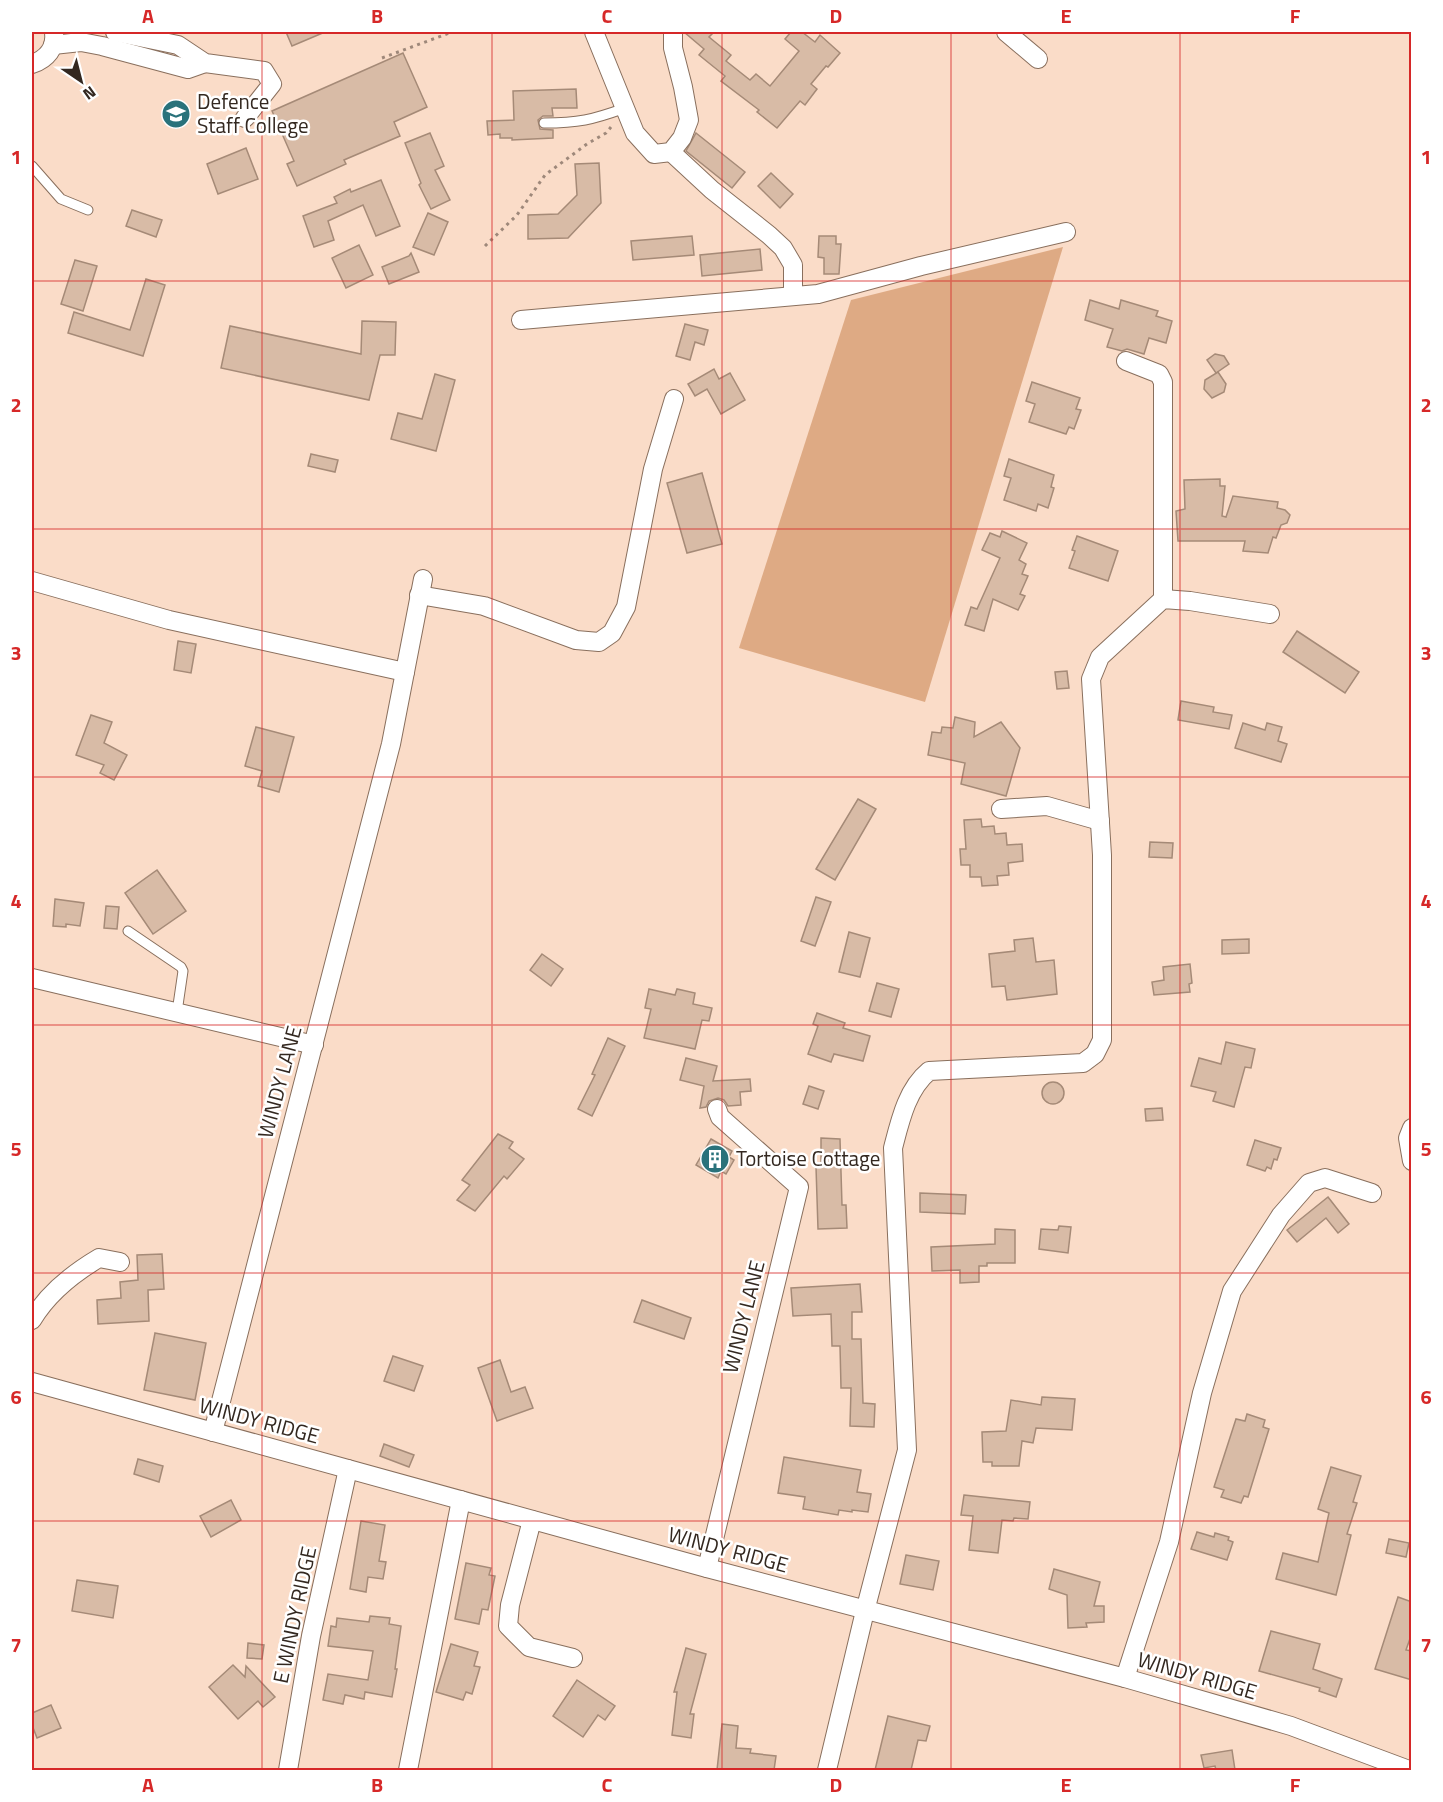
<svg xmlns="http://www.w3.org/2000/svg" width="1443" height="1802" viewBox="0 0 1443 1802" font-family="'Titillium Web',sans-serif">
  <style>
    .green { fill: #deaa84 }
    .building { fill: #d8bba6; stroke: #a58a77; stroke-width: 1.5 }
    .lines { fill: none; stroke-linecap: round; stroke-linejoin: round }
    .service-casing { stroke: #896f5d; stroke-width: 11 }
    .minor-casing { stroke: #896f5d; stroke-width: 20 }
    .path { stroke: #9e887a; stroke-width: 3; stroke-dasharray: 3 4.5; stroke-linecap: butt }
    .service { stroke: #fff; stroke-width: 9 }
    .minor { stroke: #fff; stroke-width: 18 }
    .grid { fill: none; stroke: #d62828; stroke-width: 1.5; stroke-opacity: 0.55 }
    .labels { text-anchor: middle; stroke-width: 5; stroke-linejoin: round; paint-order: stroke }
    .poi-label { font-size: 21px; fill: #332820; stroke: #fff; text-anchor: start }
    .street-label { font-size: 21px; fill: #332820; stroke: #fff }
    .neatline { fill: none; stroke: #d62828; stroke-width: 2 }
    .grid-label { font-size: 20px; text-anchor: middle; font-weight: bold; fill: #d62828 }
  </style>
  <rect width="100%" height="100%" fill="#fadcc8"/>
  <!-- green -->
  <polygon class="green" points="1063,247 925,702 739,648 851,300"/>
  <!-- building -->
  <g class="building">
    <polygon points="286,32 325,32 292,46"/>
    <polygon points="684,32 714,32 709,37 731,55 726,61 750,80 756,74 770,86 799,51 785,39 791,32 802,32 815,42 820,35 840,53 828,67 826,66 811,84 817,89 805,105 800,101 777,128 757,112 759,110 721,81 725,76 699,55 704,49"/>
    <polygon points="403,53 427,107 394,122 400,136 344,160 346,164 297,186 287,164 294,161 272,111"/>
    <polygon points="576,89 577,108 552,108 553,116 543,116 538,120 540,129 553,130 553,138 512,140 512,138 500,138 500,134 488,135 487,121 514,120 513,91"/>
    <polygon points="430,133 444,166 435,170 450,200 431,209 419,185 421,183 405,143"/>
    <polygon points="696,133 745,172 732,188 686,151"/>
    <polygon points="246,148 258,179 218,194 207,164"/>
    <polygon points="599,163 601,203 568,238 528,239 528,215 558,214 577,195 575,164"/>
    <polygon points="771,173 793,194 780,208 758,186"/>
    <polygon points="381,180 400,226 376,236 363,205 328,221 334,240 314,247 303,216 337,203 334,197 350,189 351,192"/>
    <polygon points="132,210 162,220 156,237 126,226"/>
    <polygon points="428,213 448,222 434,255 413,247"/>
    <polygon points="692,236 694,255 633,260 631,241"/>
    <polygon points="819,236 836,236 836,244 841,244 839,274 824,274 824,258 818,257"/>
    <polygon points="359,245 373,275 346,288 332,258"/>
    <polygon points="760,249 762,270 702,276 700,255"/>
    <polygon points="411,253 419,272 389,284 382,267 409,256"/>
    <polygon points="75,260 97,266 83,311 61,304"/>
    <polygon points="146,279 165,285 143,356 68,333 74,312 130,330"/>
    <polygon points="1090,300 1119,309 1121,300 1158,311 1156,316 1172,321 1166,343 1149,338 1144,354 1127,349 1122,351 1107,347 1113,329 1085,320"/>
    <polygon points="362,321 396,322 395,355 380,355 369,400 221,368 230,326 361,354"/>
    <polygon points="685,324 708,330 704,345 695,342 690,360 676,356"/>
    <polygon points="1215,354 1224,356 1229,364 1216,373 1207,360"/>
    <polygon points="714,369 719,379 730,373 745,400 721,414 707,389 695,396 688,384"/>
    <polygon points="1218,372 1226,384 1224,392 1212,398 1204,389 1205,380"/>
    <polygon points="435,374 455,380 436,451 391,439 398,413 422,419"/>
    <polygon points="1032,382 1080,398 1076,409 1081,410 1074,429 1069,427 1066,434 1029,422 1035,404 1026,401"/>
    <polygon points="311,454 338,460 335,472 308,466"/>
    <polygon points="1009,459 1054,475 1051,487 1054,488 1048,508 1038,504 1036,511 1004,500 1011,478 1004,476"/>
    <polygon points="702,473 722,544 687,553 667,483"/>
    <polygon points="1220,479 1220,486 1225,486 1222,516 1226,517 1233,496 1278,502 1277,508 1285,510 1290,515 1287,523 1281,525 1276,538 1273,537 1268,553 1243,551 1245,541 1178,541 1176,511 1185,509 1184,480"/>
    <polygon points="1002,531 1027,543 1019,560 1026,564 1022,574 1028,576 1020,594 1025,596 1018,610 993,599 984,631 965,625 971,607 977,609 1000,558 982,550 990,533 1000,537"/>
    <polygon points="1077,536 1118,551 1108,581 1069,568 1075,551 1072,550"/>
    <polygon points="1297,631 1359,672 1345,693 1283,652"/>
    <polygon points="178,641 196,644 191,673 174,670"/>
    <polygon points="1067,671 1069,688 1057,689 1055,672"/>
    <polygon points="1181,701 1214,707 1213,712 1232,715 1229,729 1178,720"/>
    <polygon points="91,715 112,722 104,743 127,755 114,780 100,773 104,765 76,755"/>
    <polygon points="955,717 975,722 974,737 1001,722 1020,748 1006,796 961,784 965,763 928,755 932,732 941,733 942,727 953,728"/>
    <polygon points="1243,723 1265,730 1267,723 1282,727 1278,741 1287,744 1281,762 1235,748"/>
    <polygon points="256,727 294,737 279,792 258,786 262,771 245,766"/>
    <polygon points="858,799 876,809 835,880 816,869"/>
    <polygon points="981,819 982,827 994,826 995,834 1006,833 1007,845 1022,844 1023,861 1008,863 1009,875 997,876 998,885 982,886 981,877 970,877 970,865 961,865 960,849 966,849 964,820"/>
    <polygon points="1150,842 1173,843 1172,858 1149,857"/>
    <polygon points="157,870 186,911 153,934 125,893"/>
    <polygon points="816,897 831,902 815,946 801,941"/>
    <polygon points="55,899 84,903 80,926 66,924 66,927 53,926"/>
    <polygon points="106,906 119,907 117,929 104,928"/>
    <polygon points="849,932 870,938 860,977 839,972"/>
    <polygon points="1033,938 1036,962 1054,960 1057,994 1007,1000 1005,986 992,987 989,954 1015,951 1014,940"/>
    <polygon points="1249,939 1249,953 1222,954 1222,940"/>
    <polygon points="542,954 563,969 551,986 530,970"/>
    <polygon points="1190,964 1192,983 1189,984 1190,992 1154,995 1152,982 1164,980 1163,967"/>
    <polygon points="877,983 899,989 891,1017 869,1011"/>
    <polygon points="649,989 675,995 677,989 695,993 693,1004 712,1008 709,1021 702,1020 695,1049 644,1038 651,1009 645,1008"/>
    <polygon points="817,1013 845,1023 843,1028 870,1036 863,1061 834,1054 831,1062 808,1054 818,1026 813,1024"/>
    <polygon points="608,1038 625,1046 592,1116 578,1109 595,1075 592,1074"/>
    <polygon points="1226,1042 1255,1049 1251,1068 1245,1067 1234,1107 1213,1101 1216,1092 1191,1086 1199,1058 1221,1064"/>
    <polygon points="686,1058 717,1066 713,1081 750,1079 751,1091 740,1092 741,1105 728,1106 724,1100 718,1098 709,1101 706,1107 700,1108 704,1086 680,1080"/>
    <circle cx="1053" cy="1093" r="11"/>
    <polygon points="809,1086 824,1091 818,1109 803,1104"/>
    <polygon points="1162,1108 1163,1120 1146,1121 1145,1109"/>
    <polygon points="498,1134 513,1142 509,1148 524,1159 507,1179 504,1176 475,1211 457,1200 470,1185 462,1180"/>
    <polygon points="821,1138 840,1139 842,1205 846,1205 847,1228 818,1229 816,1167 821,1167"/>
    <polygon points="711,1139 732,1151 729,1157 734,1160 726,1174 721,1171 718,1178 696,1165"/>
    <polygon points="1255,1140 1281,1148 1277,1160 1274,1159 1271,1169 1267,1167 1265,1171 1247,1165"/>
    <polygon points="920,1193 966,1195 965,1214 920,1212"/>
    <polygon points="1328,1197 1349,1224 1338,1233 1326,1218 1297,1242 1287,1230"/>
    <polygon points="1059,1226 1071,1227 1068,1253 1039,1249 1041,1229 1058,1230"/>
    <polygon points="995,1229 1015,1230 1015,1263 987,1263 987,1266 979,1266 979,1282 960,1283 960,1270 932,1271 931,1247 995,1244"/>
    <polygon points="162,1254 164,1289 148,1290 149,1321 98,1324 97,1300 121,1298 120,1282 138,1280 137,1255"/>
    <polygon points="860,1284 862,1312 852,1312 852,1339 861,1339 863,1403 875,1404 874,1427 850,1426 851,1388 841,1388 840,1346 832,1346 831,1314 793,1316 791,1288"/>
    <polygon points="642,1300 691,1318 684,1339 634,1322"/>
    <polygon points="155,1333 206,1343 195,1400 144,1390"/>
    <polygon points="393,1356 423,1366 414,1391 384,1381"/>
    <polygon points="500,1360 511,1392 525,1387 533,1408 497,1421 478,1368"/>
    <polygon points="1042,1397 1075,1399 1072,1430 1036,1428 1033,1443 1022,1441 1019,1466 992,1466 992,1462 983,1462 982,1432 1006,1431 1011,1400 1041,1405"/>
    <polygon points="1247,1414 1265,1420 1263,1427 1269,1429 1248,1497 1244,1496 1241,1503 1221,1497 1224,1490 1214,1487 1236,1419 1245,1421"/>
    <polygon points="384,1444 414,1455 409,1467 380,1456"/>
    <polygon points="784,1457 861,1470 857,1492 871,1494 868,1512 852,1510 852,1512 839,1510 838,1515 803,1509 805,1497 778,1493"/>
    <polygon points="138,1459 163,1466 159,1482 134,1474"/>
    <polygon points="1331,1467 1361,1476 1353,1502 1357,1503 1347,1534 1351,1535 1336,1595 1276,1579 1283,1553 1318,1562 1329,1513 1318,1509"/>
    <polygon points="964,1495 1030,1502 1028,1519 1014,1518 1013,1521 1002,1520 998,1553 969,1550 973,1516 961,1515"/>
    <polygon points="231,1500 241,1520 211,1537 200,1516"/>
    <polygon points="361,1521 385,1525 379,1561 386,1562 383,1579 368,1577 366,1592 350,1589"/>
    <polygon points="1197,1532 1214,1537 1215,1533 1229,1537 1228,1540 1233,1542 1227,1560 1191,1549"/>
    <polygon points="1389,1539 1409,1543 1406,1557 1386,1553"/>
    <polygon points="906,1555 939,1561 933,1590 900,1584"/>
    <polygon points="466,1563 491,1568 489,1575 495,1576 488,1610 482,1609 479,1624 455,1619"/>
    <polygon points="1054,1569 1100,1582 1094,1606 1104,1606 1104,1622 1086,1623 1087,1627 1068,1628 1067,1595 1049,1589"/>
    <polygon points="77,1580 118,1586 113,1618 72,1611"/>
    <polygon points="1398,1597 1412,1602 1412,1633 1406,1650 1412,1651 1412,1680 1375,1669"/>
    <polygon points="370,1616 390,1618 389,1624 401,1626 395,1669 397,1669 392,1697 365,1692 364,1699 345,1695 343,1704 323,1700 328,1674 368,1680 373,1651 328,1646 331,1626 336,1627 337,1618 369,1622"/>
    <polygon points="1271,1631 1320,1644 1313,1669 1342,1679 1336,1697 1319,1691 1320,1688 1259,1671"/>
    <polygon points="248,1643 264,1645 262,1659 247,1658"/>
    <polygon points="451,1644 478,1652 474,1666 480,1667 472,1694 466,1692 463,1700 436,1692"/>
    <polygon points="686,1648 706,1654 690,1714 694,1714 691,1738 672,1735 677,1692 674,1692"/>
    <polygon points="233,1665 245,1677 246,1666 275,1697 263,1707 258,1701 238,1719 209,1687"/>
    <polygon points="577,1680 615,1706 605,1720 598,1715 583,1737 553,1716"/>
    <polygon points="51,1705 61,1728 37,1738 32,1725 32,1713"/>
    <polygon points="888,1716 930,1726 926,1741 918,1740 911,1770 875,1770"/>
    <polygon points="722,1724 738,1726 736,1748 751,1749 750,1753 776,1756 774,1770 717,1770"/>
    <polygon points="1232,1750 1235,1770 1216,1770 1215,1766 1204,1768 1201,1755"/>
  </g>
  <g class="lines">
    <!-- service casing -->
    <g class="service-casing">
      <g id="service">
        <path d="M544,123C578,123 592,120 625,108"/>
        <polyline points="32,166 61,199 88,210"/>
        <polyline points="128,931 181,967 183,971 177,1012"/>
      </g>
    </g>
    <!-- minor casing -->
    <g class="minor-casing">
      <g id="minor">
        <polyline points="115,32 178,45 205,63 264,71 272,84 245,118"/>
        <polyline points="594,32 635,133 654,154 671,152 682,138 689,120 683,87 673,48 673,32"/>
        <polyline points="1006,32 1038,59"/>
        <polyline points="53,45 81,42 102,46 188,69 205,63"/>
        <path d="M32,64C47,59 56,48 54,32"/>
        <polyline points="671,152 712,190 769,235 783,248 793,265 793,296"/>
        <polyline points="521,320 818,294 921,266 1066,232"/>
        <polyline points="1126,361 1159,374 1163,382 1163,599"/>
        <polyline points="32,581 169,620 405,672"/>
        <polyline points="419,595 484,606 576,640 599,642 612,633 626,607 653,469 674,399"/>
        <polyline points="1001,809 1047,806 1100,821"/>
        <polyline points="32,978 314,1045"/>
        <polyline points="1412,1128 1408,1138 1412,1161"/>
        <path d="M32,1320C48,1293 72,1274 99,1258L120,1262"/>
        <polyline points="32,1382 707,1568 1125,1678 1291,1726 1409,1770"/>
        <polyline points="213,1432 391,744 423,579"/>
        <polyline points="532,1520 510,1605 508,1626 529,1647 573,1658"/>
        <polyline points="707,1568 799,1187 720,1117 717,1109"/>
        <polyline points="1125,1678 1169,1542 1202,1393 1232,1291 1281,1215 1309,1183 1325,1178 1372,1193"/>
        <polyline points="288,1770 311,1636 348,1469"/>
        <polyline points="408,1770 461,1500"/>
        <path d="M827,1770L865,1611L907,1450L893,1148C900,1121 907,1089 929,1071L1083,1063L1095,1054L1102,1040V855L1091,679L1100,657L1163,599L1190,601L1270,614"/>
      </g>
    </g>
    <!-- path -->
    <g class="path">
      <polyline points="382,58 452,32"/>
      <polyline points="485,246 517,215 545,175 587,144 606,133 611,127"/>
    </g>
    <!-- service -->
    <use href="#service" class="service"/>
    <!-- minor -->
    <use href="#minor" class="minor"/>
  </g>
  <!-- grid -->
  <path class="grid" d="M262,32V1770M492,32V1770M722,32V1770M951,32V1770M1180,32V1770M32,281H1412M32,529H1412M32,777H1412M32,1025H1412M32,1273H1412M32,1521H1412"/>
  <!-- icons -->
  <defs>
    <g id="university-disc" transform="scale(1.5)"><circle r="9.5" fill="#29727b" stroke="#fff"/><path d="M0-5L7-2L0 1L-7-2ZM-4 1L0 2.5L4 1V4Q0 6-4 4Z" fill="#fff"/></g>
    <g id="building-disc" transform="scale(1.5)"><circle r="9.5" fill="#29727b" stroke="#fff"/><path d="M-4-6H4V6H1V3H-1V6H-4ZM-2.5-4.3h1.7v1.8h-1.7ZM.8-4.3h1.7v1.8H.8ZM-2.5-1h1.7V.8h-1.7ZM.8-1h1.7V.8H.8Z" fill="#fff"/></g>
  </defs>
  <g fill-rule="evenodd">
    <use href="#university-disc" x="176" y="114"/>
    <use href="#building-disc" x="715" y="1159"/>
  </g>
  <g class="labels">
    <!-- poi labels -->
    <g class="poi-label">
      <text x="197" y="109">Defence<tspan x="197" dy="24">Staff College</tspan></text>
      <text x="736" y="1166">Tortoise Cottage</text>
    </g>
    <!-- street labels -->
    <g class="street-label">
      <text transform="translate(280 1082) rotate(-75)" y="7">WINDY LANE</text>
      <text transform="translate(744 1317) rotate(-76)" y="7">WINDY LANE</text>
      <text transform="translate(259 1421) rotate(15)" y="7">WINDY RIDGE</text>
      <text transform="translate(728 1550) rotate(15)" y="7">WINDY RIDGE</text>
      <text transform="translate(295 1615) rotate(-78)" y="7">E WINDY RIDGE</text>
      <text transform="translate(1197 1676) rotate(16)" y="7">WINDY RIDGE</text>
    </g>
  </g>
  <!-- border -->
  <rect width="1443" height="1802" fill="none" stroke="#ffffff" stroke-width="66"/>
  <!-- north arrow -->
  <g transform="translate(81 81) rotate(145)" stroke="#ffffff" stroke-width="4.5" paint-order="stroke">
  <path d="M0-4.5L10 22L0 15L-10 22Z" fill="#332820"/>
  <text y="-9" font-size="16" font-weight="bold" text-anchor="middle" fill="#332820">N</text>
  </g>
  <rect x="33" y="33" width="1377" height="1736" class="neatline"/>
  <g class="grid-label">
    <text x="148" y="23">A</text>
    <text x="377" y="23">B</text>
    <text x="607" y="23">C</text>
    <text x="836" y="23">D</text>
    <text x="1066" y="23">E</text>
    <text x="1295" y="23">F</text>
    <text x="16" y="164">1</text>
    <text x="1426" y="164">1</text>
    <text x="16" y="412">2</text>
    <text x="1426" y="412">2</text>
    <text x="16" y="660">3</text>
    <text x="1426" y="660">3</text>
    <text x="16" y="908">4</text>
    <text x="1426" y="908">4</text>
    <text x="16" y="1156">5</text>
    <text x="1426" y="1156">5</text>
    <text x="16" y="1404">6</text>
    <text x="1426" y="1404">6</text>
    <text x="16" y="1652">7</text>
    <text x="1426" y="1652">7</text>
    <text x="148" y="1792">A</text>
    <text x="377" y="1792">B</text>
    <text x="607" y="1792">C</text>
    <text x="836" y="1792">D</text>
    <text x="1066" y="1792">E</text>
    <text x="1295" y="1792">F</text>
  </g>
</svg>
